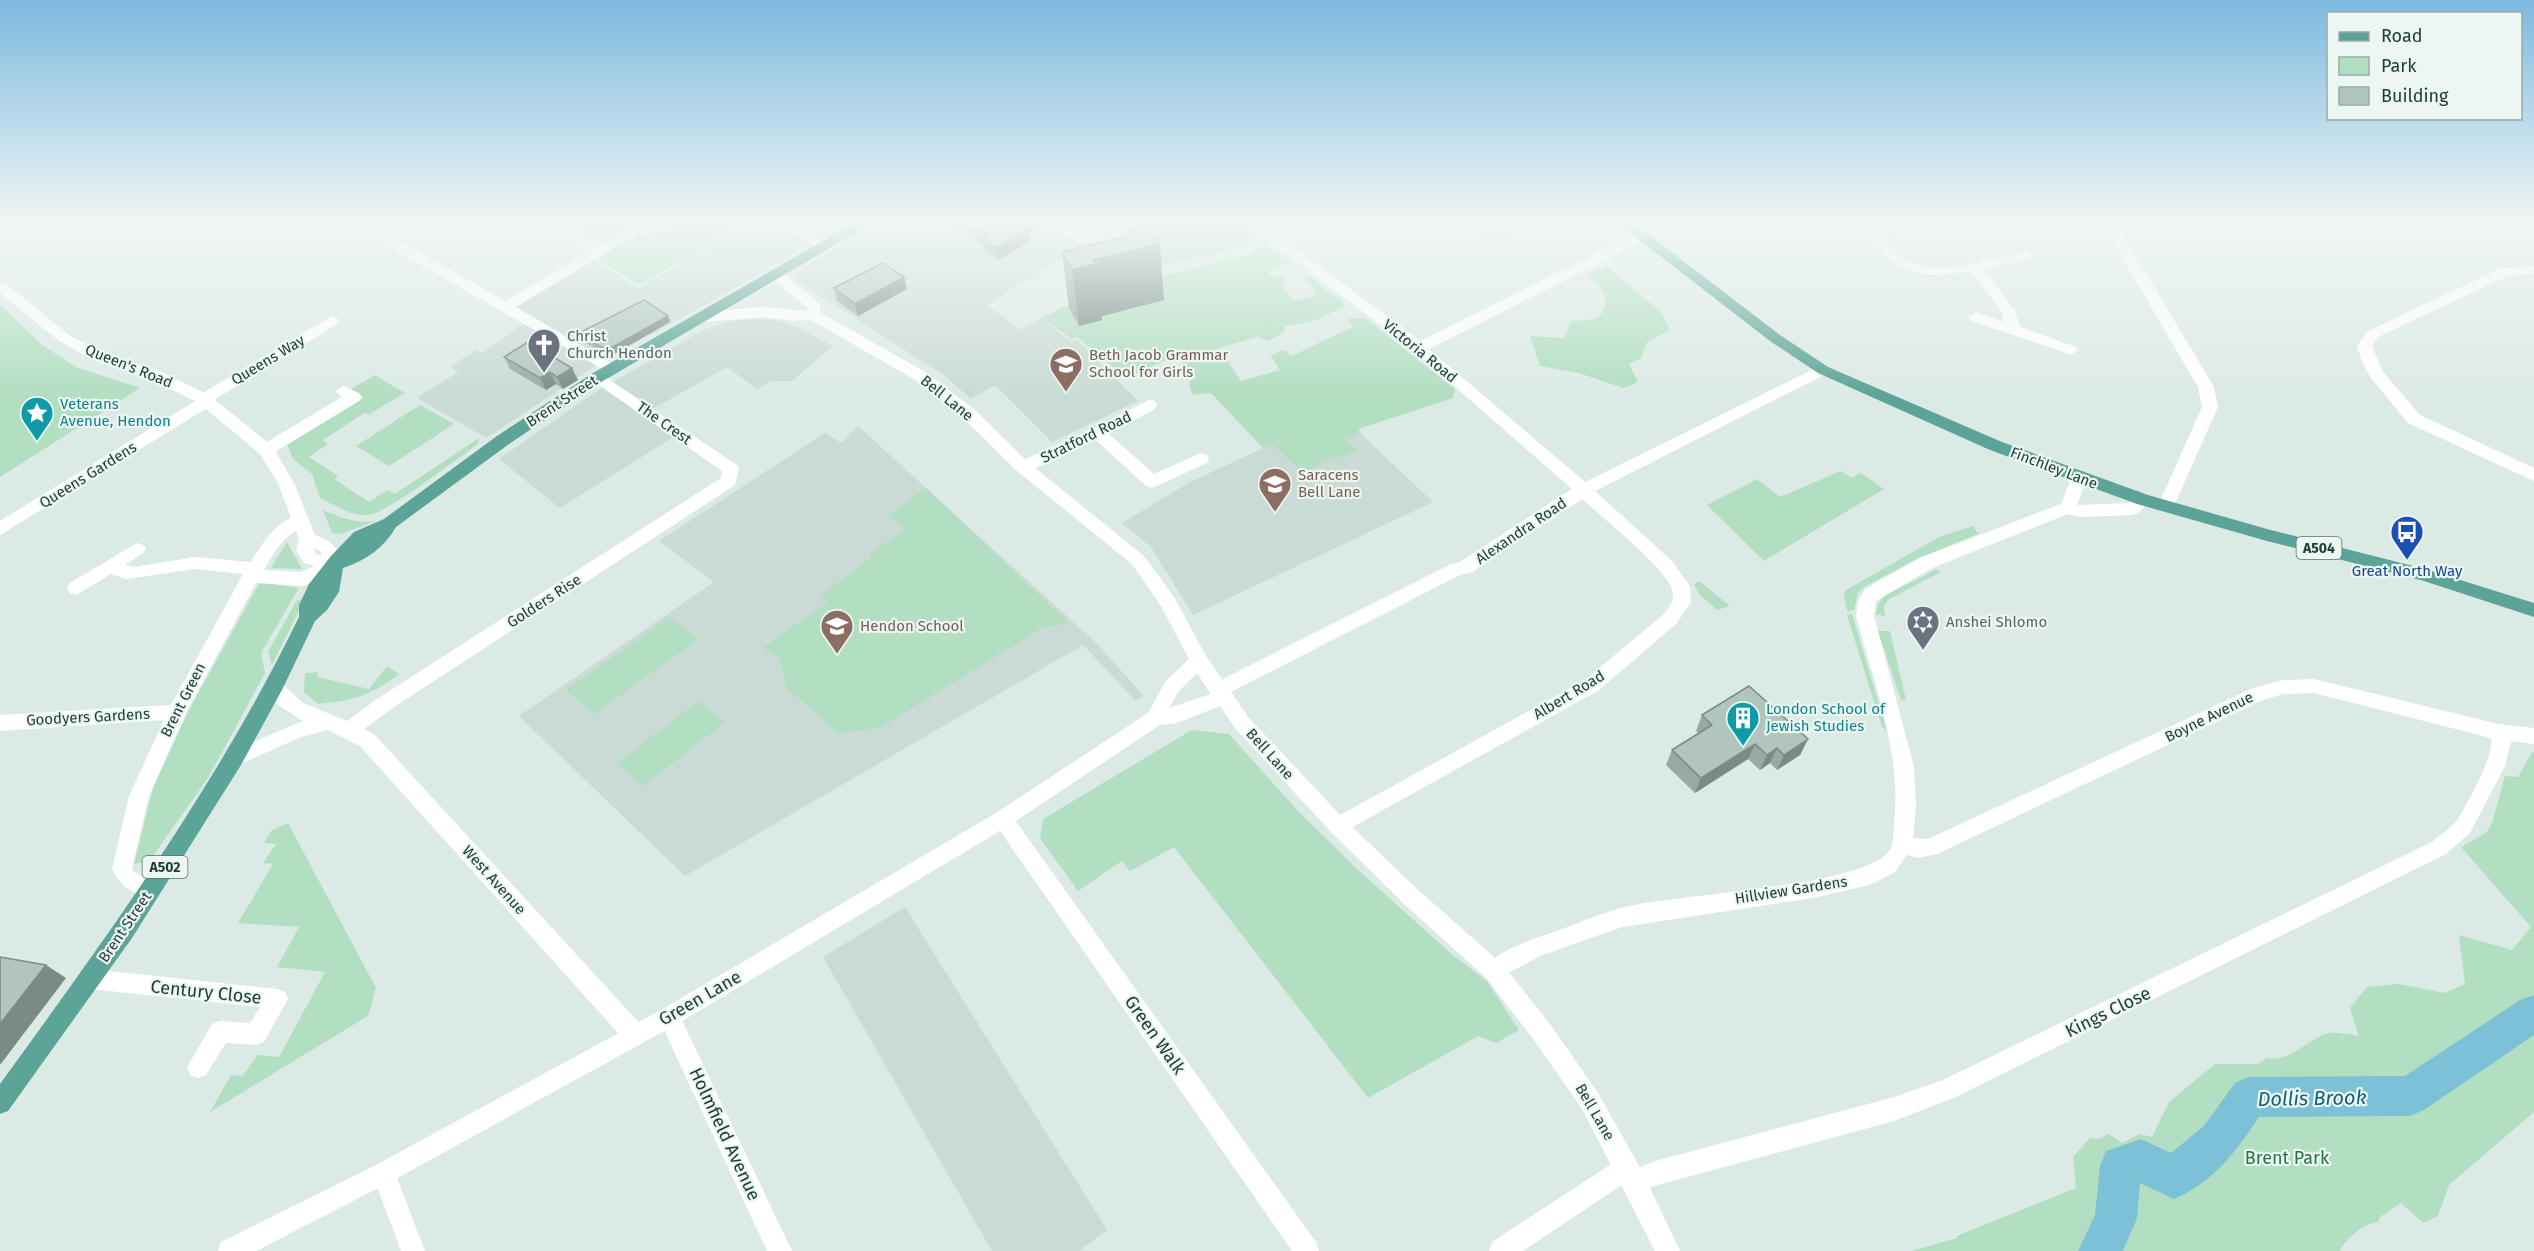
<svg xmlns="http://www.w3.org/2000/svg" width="2534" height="1251" viewBox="0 0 2534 1251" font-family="'Fira Sans',sans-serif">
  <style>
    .built { fill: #cadad4 }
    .green { fill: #b2dec1 }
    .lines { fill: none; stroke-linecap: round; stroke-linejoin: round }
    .river { fill: #7dc1d6; fill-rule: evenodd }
    .minor { fill: #fff; fill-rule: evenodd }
    .tertiary { fill: #fff; fill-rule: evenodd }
    .secondary { fill: #fff; fill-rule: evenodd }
    .primary { fill: #5ca497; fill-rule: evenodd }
    .wall { fill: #98a9a3 }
    .shaded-wall { fill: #7c8a85 }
    .building { fill: #b1c5be; stroke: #7c8a85; stroke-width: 1.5 }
    .labels { text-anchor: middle; stroke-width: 4.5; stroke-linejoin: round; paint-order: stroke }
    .shield { fill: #ecf7f2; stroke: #5b736e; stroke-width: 1.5 }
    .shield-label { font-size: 14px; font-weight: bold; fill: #1d3a35 }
    .worship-label { font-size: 15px; fill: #5b616d; stroke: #ecf7f2; text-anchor: start }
    .street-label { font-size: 15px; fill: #1d3a35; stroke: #ecf7f2 }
    .education-label { font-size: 15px; fill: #785e54; stroke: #ecf7f2; text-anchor: start }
    .culture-label { font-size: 15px; fill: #0d838f; stroke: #ecf7f2; text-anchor: start }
    .transit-label { font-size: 15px; fill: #164399; stroke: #ecf7f2 }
    .near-street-label { font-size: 18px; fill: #1d3a35; stroke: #ecf7f2 }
    .near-park-label { font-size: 18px; fill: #237549; stroke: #ecf7f2 }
    .near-water-label { font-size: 20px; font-style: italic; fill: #12617b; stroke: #ecf7f2 }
  </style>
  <rect width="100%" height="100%" fill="#dceae5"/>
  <!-- built -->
  <g class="built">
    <polygon points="757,221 848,221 716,299 609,357 486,438 417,398 458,372 450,367 476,350 482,353 529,320 506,307 590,258 638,288"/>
    <polygon points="883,221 1058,221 1051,226 1083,244 987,305 1020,330 1041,318 1071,342 1076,339 1138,401 1052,442 995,385 971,399 945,376 791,277 832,250"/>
    <polygon points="1471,221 1531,221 1495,238"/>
    <polygon points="1876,221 1948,221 1887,234"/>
    <polygon points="751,319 775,320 792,325 833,346 792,381 770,381 757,389 727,367 649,411 680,433 560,508 499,459 594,393 703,330 726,322"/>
    <polygon points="1343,411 1364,437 1433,502 1193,615 1151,547 1122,523 1190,482"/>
    <polygon points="858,426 1096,643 1144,696 1136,701 1083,645 685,876 519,716 714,582 659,541 825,433 841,443"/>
    <polygon points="905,907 1107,1230 1079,1251 992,1251 823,957"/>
  </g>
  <!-- green -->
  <g class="green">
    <polygon points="572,221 643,221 610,239 591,239 572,224"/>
    <polygon points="671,221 749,221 639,285 596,257 635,234 650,235 671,224"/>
    <polygon points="1152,221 1239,221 1258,236 1236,248 1145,270 1120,230"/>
    <polygon points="1266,246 1290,263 1267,272 1272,278 1280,275 1287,282 1282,284 1294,301 1317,295 1305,277 1312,277 1323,289 1342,301 1343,307 1314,321 1285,326 1284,332 1268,341 1257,337 1219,348 1241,381 1280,370 1271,356 1283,350 1292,356 1354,326 1347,319 1365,318 1455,389 1453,398 1358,429 1360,432 1344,438 1357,451 1340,457 1333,456 1303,473 1273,445 1297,433 1263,448 1211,393 1192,395 1189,382 1196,377 1175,356 1126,378 1077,337 1072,339 1041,318 1066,306 1140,289 1151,279 1253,254 1259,247"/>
    <path d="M1606,266L1661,312L1670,330L1647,342L1641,358L1629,364L1638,382L1623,388L1579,373L1540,366L1530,336L1564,338L1572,321L1597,319C1614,301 1603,288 1587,274Z"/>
    <polygon points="0,305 42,345 76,367 140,388 0,477"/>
    <path d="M375,375L405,393L368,415L366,412L323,440L328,444L309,457L338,476L334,479L369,502L387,490L395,494L479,438L478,444C458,458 386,514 368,515C353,517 332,504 320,498L312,474L293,459L287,444L364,398L351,389Z"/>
    <polygon points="420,405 454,424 389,466 356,446"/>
    <polygon points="1841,471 1851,478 1861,473 1884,489 1764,561 1707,505 1757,479 1780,497"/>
    <polygon points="926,488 1068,623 1042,628 881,727 839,734 786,687 780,658 763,648 828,602 821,595 870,559 870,554 906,529 889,515"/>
    <path d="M323,510C341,518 357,524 376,521L340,534L332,533Z"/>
    <polygon points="1973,526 1978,534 1918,558 1864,587 1858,593 1854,610 1847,611 1844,595 1846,590 1939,537"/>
    <polygon points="287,542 302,569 271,568"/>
    <polygon points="1937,569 1940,572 1888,600 1884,606 1885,616 1876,614 1878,604 1884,596"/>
    <polygon points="1699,581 1730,606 1717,610 1699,594 1694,584"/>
    <polygon points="260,582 299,588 261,653 265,673 208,778 150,860 134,864 153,788 190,708"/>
    <polygon points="297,600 304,600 272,665 268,652"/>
    <polygon points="1852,614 1887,731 1882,727 1847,615"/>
    <polygon points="670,617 698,639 594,714 566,690"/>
    <polygon points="1878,631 1890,631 1906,700 1901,700"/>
    <path d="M387,666L399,674C369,696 355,700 318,704L304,692L305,673L318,672L317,677L369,689Z"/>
    <polygon points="699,701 725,722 643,786 617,763"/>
    <polygon points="1192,730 1229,734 1297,810 1357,869 1455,957 1487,981 1519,1030 1496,1043 1478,1036 1368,1098 1174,847 1130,871 1122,861 1078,891 1040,838 1043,819"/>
    <path d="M2532,752H2534V1112L2449,1185L2438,1216L2423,1223L2401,1203L2381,1216L2378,1222C2363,1224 2346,1238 2340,1251H1912L1957,1238V1236L2076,1188L2073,1157L2090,1138L2099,1139L2109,1134L2122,1143L2140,1134L2152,1137L2169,1102L2215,1064H2258L2267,1058C2289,1063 2309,1038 2329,1033C2338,1032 2350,1035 2359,1036L2350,1008L2367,987L2398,984L2445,993L2465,984L2459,935L2512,950L2531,927L2461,847L2486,833L2492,823L2505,776L2518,777Z"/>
    <polygon points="288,823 376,988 368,1016 210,1112 231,1075 243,1076 257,1055 279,1057 325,972 277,967 299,927 238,923 273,864 263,863 276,844 264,843 271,831"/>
  </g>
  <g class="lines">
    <!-- river -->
    <path class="river" d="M2534,995V1035L2424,1110L2410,1116L2259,1117C2237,1150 2213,1183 2174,1199L2140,1183L2137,1218L2123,1251H2078L2095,1215L2100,1166L2106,1151L2141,1139L2171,1153L2204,1126L2235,1083L2249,1077L2405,1076L2520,1000Z"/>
    <!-- minor -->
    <g class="minor">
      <polygon points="345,221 364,221 378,228 505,301 587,253 551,221 567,221 597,248 642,221 659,221 516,307 616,366 619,369 611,374"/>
      <polygon points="776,221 793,221 832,247 830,250 820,250"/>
      <path d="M1057,221H1073L1068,226L1081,233C1100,223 1120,221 1142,221L1140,224L1100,234L1081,243L1054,229L1052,226Z"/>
      <path d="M1244,221H1260L1268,227L1281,221H1300L1276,233L1420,341L1637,233H1647L1649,236L1647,239L1429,349L1585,482L1818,367H1828L1831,370L1828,373L1595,491L1672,561L1690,586L1691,602L1676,624L1599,690L1338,835L1331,832L1328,826L1331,820L1585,680L1664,614C1670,606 1675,600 1672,589C1667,570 1600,515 1582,499L1472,572L1460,575L1225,695L1218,697L1211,695L1209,690L1211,685L1449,565L1460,562L1572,489L1414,351Z"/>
      <polygon points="1780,221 1795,221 1805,233 1798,237 1793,236"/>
      <path d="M1857,221H1872C1882,234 1891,251 1905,260C1934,278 1993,259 2024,252L2029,253L2031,256L2029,259L1984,269L2016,312L2020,327L2076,347L2078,350L2071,355L2066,353L1970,320L1968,317L1975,312L2004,322L2002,312L1971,271C1909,282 1893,270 1857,221Z"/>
      <polygon points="2101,221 2115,221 2214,387 2218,407 2174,506 2172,510 2160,510 2158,506 2202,407 2198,387"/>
      <polygon points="2247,221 2287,223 2306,221 2289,232 2249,224"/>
      <polygon points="2534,266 2534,274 2509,275 2378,337 2372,346 2383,372 2420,415 2534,468 2534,481 2408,423 2371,378 2363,364 2357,346 2368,331 2501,268"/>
      <polygon points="332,316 337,318 339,321 337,324 214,400 212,405 0,535 0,521 197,400 199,395"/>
      <polygon points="598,372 737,465 739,469 735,485 391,709 364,729 374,734 643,1027 646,1035 643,1043 635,1046 627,1043 360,746 328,730 301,737 234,767 227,765 224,759 227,753 303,721 278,705 265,688 267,683 274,681 281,683 303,703 347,721 377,699 721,478 722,471 593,381 590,377 593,373"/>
      <polygon points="343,386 359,393 362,397 359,401 272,454 260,454 258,450 260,446 342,397 335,391"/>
      <polygon points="1149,400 1155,401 1157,405 1155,409 1109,434 1154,474 1201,453 1207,455 1209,459 1207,463 1152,488 1146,486 1096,440 1029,471 1017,471 1015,467 1017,463 1092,429"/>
      <path d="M2079,472L2085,474L2087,478L2077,505L2128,503L2143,494L2149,496L2151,500L2138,513L2132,515L2079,517L2068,514L1932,568L1876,601L1874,616L1914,767L1916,806L1913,838L1928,839L2251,689L2283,680L2314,679L2498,724L2534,728V744L2511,741L2505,766L2470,833L2446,854L1956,1097L1894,1121L1654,1186L1634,1194L1625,1191L1623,1184L1523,1251H1489L1492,1242L1619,1159L1627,1155L1635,1159L1639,1168L1652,1162L1894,1097L1943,1080L2432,842C2440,835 2451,828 2457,820C2466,806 2496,753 2491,738L2314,693L2283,694L2263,700L1937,854L1918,858L1907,855L1894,873L1869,885L1813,898L1622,927L1540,956L1494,981L1486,978L1483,971C1491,952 1538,937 1557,931C1578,923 1600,914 1621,908C1671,894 1865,887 1889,851C1894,843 1893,833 1894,824C1902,754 1874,683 1856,616L1858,601L1865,589L1920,558L2061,504L2073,474Z"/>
      <path d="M300,514L306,516L308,520C304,527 296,530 290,535C278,544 271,558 264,570L301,572L328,560L334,559L340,560L343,565L340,570L303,586L256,583L186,713L149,796L132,868L134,872L157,883L160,890L157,897L150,899C132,893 120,886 112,869L129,796L164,720L0,731V715L171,705L243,574L195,569L126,579L111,574L76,595L70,593L67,588L70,583L137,543L143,545L146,549L143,553L125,565L135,567L195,557L251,562C263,542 276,521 300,514Z"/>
      <polygon points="1003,810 1010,813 1316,1242 1319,1251 1292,1251 996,825 993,819 996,813"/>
      <polygon points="90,969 277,989 285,992 288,999 264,1042 256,1045 226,1043 206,1075 198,1078 190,1075 187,1067 212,1024 220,1021 250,1023 260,1007 90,989 82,986 79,979 82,972"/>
      <polygon points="669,1006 677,1010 792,1251 767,1251 658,1017 661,1010"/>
      <polygon points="384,1161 392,1165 425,1251 401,1251 372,1173 376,1165"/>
    </g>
    <!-- tertiary -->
    <path class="tertiary" d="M776,271L781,272L819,303L821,313L927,373L976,411L1029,463L1144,556L1174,597L1206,656L1249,718L1345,820L1417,889L1502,964L1547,1020L1598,1093L1643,1173L1680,1251H1655L1582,1109L1531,1036L1486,978L1403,903L1331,832L1235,728L1220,706L1177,723L1160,725L1010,825L677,1024L392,1181L256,1251H218L221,1242L376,1165L661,1010L996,813L1148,713L1166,681L1189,659L1161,606L1132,564L1017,471L964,419L917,381L811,320L793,321L764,317L704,322L697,317L704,312L764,307L807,311V307L771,278L769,275ZM1197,673L1211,694L1169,708L1179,691Z"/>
    <!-- secondary -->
    <path class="secondary" d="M0,282L5,283L69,335L108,356L160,371L209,395L272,446L294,483L315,535C335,543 335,545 343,565L340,570L334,571L304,563L296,550L299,539L278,483L260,454L199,403L150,379L98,362L59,341L0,293ZM314,548L320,551L322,556L316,554Z"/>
    <!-- primary -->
    <g class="primary">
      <path d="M858,221H876L603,381L509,444L396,527C385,547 365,561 343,568L339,592L327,610L315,621L283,688L241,765L132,938L8,1111L0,1114V1084C109,934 218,784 299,617V605L309,584L331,556L354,532L384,519L497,436L593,373Z"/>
      <polygon points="1615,221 1631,221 1780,335 1828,367 2002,442 2148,495 2267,529 2425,569 2534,603 2534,617 2424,581 2267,541 2137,504 1990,450 1818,373 1770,341"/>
    </g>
  </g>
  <!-- wall -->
  <g class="wall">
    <polygon points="935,221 1050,221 1030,233 1031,240 999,260 985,251 983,244 948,223 940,224"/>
    <polygon points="1128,230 1164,300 1102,316 1102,320 1079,326 1069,308 1062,252 1128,236"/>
    <polygon points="834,288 907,289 858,316 837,301"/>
    <polygon points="670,322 614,354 606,354 580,340 577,334"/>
    <polygon points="504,357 578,380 563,389 556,384 546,390 510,369"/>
    <polygon points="1702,715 1808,739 1800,755 1777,770 1770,763 1760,770 1748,759 1695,793 1666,765 1672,750 1699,733 1696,731"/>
  </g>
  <!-- shaded-wall -->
  <g class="shaded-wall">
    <polygon points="940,221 947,221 948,223 940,224"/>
    <polygon points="1028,221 1050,221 1030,233 1031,240 999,260 996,248 1023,224"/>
    <polygon points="1160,244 1164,300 1102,316 1102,320 1079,326 1072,270 1093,260"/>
    <polygon points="904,277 907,289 858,316 855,304"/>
    <polygon points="668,316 670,322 614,354 611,348"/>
    <polygon points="572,368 578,380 563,389 557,377"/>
    <polygon points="550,372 556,384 546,390 540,378"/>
    <polygon points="1808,739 1800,755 1777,770 1784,755"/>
    <polygon points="1755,744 1748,759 1695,793 1701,778"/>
    <polygon points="1777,748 1770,763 1760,770 1767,755"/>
    <polygon points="46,965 66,978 0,1065 0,1024"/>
  </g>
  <!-- building -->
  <g class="building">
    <polygon points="963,221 1028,221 1023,224 1029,228 996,248 982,239 988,236"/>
    <polygon points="1148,226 1160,244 1093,260 1096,264 1072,270 1062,252 1131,235 1128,230"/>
    <polygon points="883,263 904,277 855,304 834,288"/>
    <polygon points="644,300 668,316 611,348 603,348 577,334"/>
    <polygon points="528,342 572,368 557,377 550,372 540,378 504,357"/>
    <polygon points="1749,686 1808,739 1784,755 1777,748 1767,755 1755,744 1701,778 1672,750 1712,725 1702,715"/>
    <polygon points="0,957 46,965 0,1024"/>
  </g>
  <!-- sky -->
  <linearGradient id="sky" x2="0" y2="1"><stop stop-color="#7db9e1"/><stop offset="0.56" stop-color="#eff6f3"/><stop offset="1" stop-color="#eff6f3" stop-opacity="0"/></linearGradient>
  <rect width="2534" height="397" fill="url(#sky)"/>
  <!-- icons -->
  <defs>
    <g id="church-pin" transform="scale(1.725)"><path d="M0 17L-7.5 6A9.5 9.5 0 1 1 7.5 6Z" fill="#6b7280" stroke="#ecf7f2"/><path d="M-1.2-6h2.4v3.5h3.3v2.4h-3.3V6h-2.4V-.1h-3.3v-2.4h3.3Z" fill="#fff"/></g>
    <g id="school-pin" transform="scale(1.725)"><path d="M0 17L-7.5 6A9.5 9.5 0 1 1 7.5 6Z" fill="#8d6e63" stroke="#ecf7f2"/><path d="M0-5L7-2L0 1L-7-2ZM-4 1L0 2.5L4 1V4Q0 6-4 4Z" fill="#fff"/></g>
    <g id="sight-pin" transform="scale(1.725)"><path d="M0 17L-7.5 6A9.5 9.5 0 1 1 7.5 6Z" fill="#0f9aa8" stroke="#ecf7f2"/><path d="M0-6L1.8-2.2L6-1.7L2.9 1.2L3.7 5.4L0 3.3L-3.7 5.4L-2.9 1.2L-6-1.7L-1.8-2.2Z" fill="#fff"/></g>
    <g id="bus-pin" transform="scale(1.725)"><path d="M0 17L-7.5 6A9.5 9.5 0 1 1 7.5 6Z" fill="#1a4fb4" stroke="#ecf7f2"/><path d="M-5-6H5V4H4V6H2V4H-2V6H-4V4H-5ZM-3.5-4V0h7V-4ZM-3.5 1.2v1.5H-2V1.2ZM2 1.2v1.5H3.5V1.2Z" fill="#fff"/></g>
    <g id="synagogue-pin" transform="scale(1.725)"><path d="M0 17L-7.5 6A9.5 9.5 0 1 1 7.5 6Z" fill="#6b7280" stroke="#ecf7f2"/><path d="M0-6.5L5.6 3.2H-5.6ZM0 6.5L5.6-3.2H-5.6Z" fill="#fff"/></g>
    <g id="building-pin" transform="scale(1.725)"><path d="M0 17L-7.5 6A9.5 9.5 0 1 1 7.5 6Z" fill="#0f9aa8" stroke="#ecf7f2"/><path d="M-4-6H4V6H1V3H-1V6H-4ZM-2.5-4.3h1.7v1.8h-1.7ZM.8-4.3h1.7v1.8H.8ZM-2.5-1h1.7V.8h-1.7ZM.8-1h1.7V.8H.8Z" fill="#fff"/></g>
  </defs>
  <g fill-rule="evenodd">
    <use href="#church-pin" x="544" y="345"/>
    <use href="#school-pin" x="1066" y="364"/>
    <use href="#sight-pin" x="37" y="413"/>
    <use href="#school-pin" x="1275" y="484"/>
    <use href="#bus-pin" x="2407" y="532"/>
    <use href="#synagogue-pin" x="1923" y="622"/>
    <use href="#school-pin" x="837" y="626"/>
    <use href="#building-pin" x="1743" y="718"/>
  </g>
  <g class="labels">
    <!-- shield labels -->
    <g class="shield">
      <rect x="2296.5" y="537" width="45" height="22" rx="4.5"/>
      <rect x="142.5" y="856" width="45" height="22" rx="4.5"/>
    </g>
    <g class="shield-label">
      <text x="2319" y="553">A504</text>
      <text x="165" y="872">A502</text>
    </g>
    <!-- worship labels -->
    <g class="worship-label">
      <text x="567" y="341">Christ<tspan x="567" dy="17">Church Hendon</tspan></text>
      <text x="1946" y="627">Anshei Shlomo</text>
    </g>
    <!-- street labels -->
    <g class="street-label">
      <text transform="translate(1420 351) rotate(39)" y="5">Victoria Road</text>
      <text transform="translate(268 360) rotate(-31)" y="5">Queens Way</text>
      <text transform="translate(129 366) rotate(22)" y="5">Queen's Road</text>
      <text transform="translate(947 398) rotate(39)" y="5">Bell Lane</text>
      <text transform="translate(562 401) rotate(-33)" y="5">Brent Street</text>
      <text transform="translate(664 423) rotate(35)" y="5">The Crest</text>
      <text transform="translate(1086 437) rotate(-26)" y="5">Stratford Road</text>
      <text transform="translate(2054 468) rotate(21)" y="5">Finchley Lane</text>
      <text transform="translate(88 475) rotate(-32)" y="5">Queens Gardens</text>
      <text transform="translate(1521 531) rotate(-34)" y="5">Alexandra Road</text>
      <text transform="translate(544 601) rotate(-33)" y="5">Golders Rise</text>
      <text transform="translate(1569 695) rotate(-31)" y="5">Albert Road</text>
      <text transform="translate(183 700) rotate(-63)" y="5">Brent Green</text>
      <text transform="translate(88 717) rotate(-3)" y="5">Goodyers Gardens</text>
      <text transform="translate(2209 717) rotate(-26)" y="5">Boyne Avenue</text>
      <text transform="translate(1270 754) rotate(48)" y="5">Bell Lane</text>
      <text transform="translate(494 880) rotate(48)" y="5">West Avenue</text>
      <text transform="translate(1791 890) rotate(-9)" y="5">Hillview Gardens</text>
      <text transform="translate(125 927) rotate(-56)" y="5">Brent Street</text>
      <text transform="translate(1595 1112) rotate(60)" y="5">Bell Lane</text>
    </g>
    <!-- education labels -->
    <g class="education-label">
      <text x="1089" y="360">Beth Jacob Grammar<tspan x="1089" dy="17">School for Girls</tspan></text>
      <text x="1298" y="480">Saracens<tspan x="1298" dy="17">Bell Lane</tspan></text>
      <text x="860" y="631">Hendon School</text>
    </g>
    <!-- culture labels -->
    <g class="culture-label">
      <text x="60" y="409">Veterans<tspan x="60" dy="17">Avenue, Hendon</tspan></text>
      <text x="1766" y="714">London School of<tspan x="1766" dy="17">Jewish Studies</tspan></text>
    </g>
    <!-- transit labels -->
    <g class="transit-label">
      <text x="2407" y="576">Great North Way</text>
    </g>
    <!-- near-street labels -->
    <g class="near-street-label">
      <text transform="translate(206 992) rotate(6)" y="6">Century Close</text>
      <text transform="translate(700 998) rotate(-30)" y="6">Green Lane</text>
      <text transform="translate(2108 1012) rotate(-26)" y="6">Kings Close</text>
      <text transform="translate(1155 1035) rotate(55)" y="6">Green Walk</text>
      <text transform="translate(725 1134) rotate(65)" y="6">Holmfield Avenue</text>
    </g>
    <!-- near-park labels -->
    <g class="near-park-label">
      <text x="2287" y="1164">Brent Park</text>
    </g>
    <!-- near-water labels -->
    <g class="near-water-label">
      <text transform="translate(2312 1098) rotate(-1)" y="7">Dollis Brook</text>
    </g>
  </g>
  <!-- legend -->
  <rect x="2327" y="12" width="195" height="108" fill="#ecf7f2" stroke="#99aba6" stroke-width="1.5"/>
  <rect x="2339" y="32" width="30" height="9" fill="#5ca497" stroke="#99aba6" stroke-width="1.5"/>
  <text x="2381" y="42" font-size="18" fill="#1d3a35">Road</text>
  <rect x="2339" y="57" width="30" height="18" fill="#b2dec1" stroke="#99aba6" stroke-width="1.5"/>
  <text x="2381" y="72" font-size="18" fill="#1d3a35">Park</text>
  <rect x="2339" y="87" width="30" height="18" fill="#b1c5be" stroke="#99aba6" stroke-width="1.5"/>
  <text x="2381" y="102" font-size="18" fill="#1d3a35">Building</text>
</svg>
